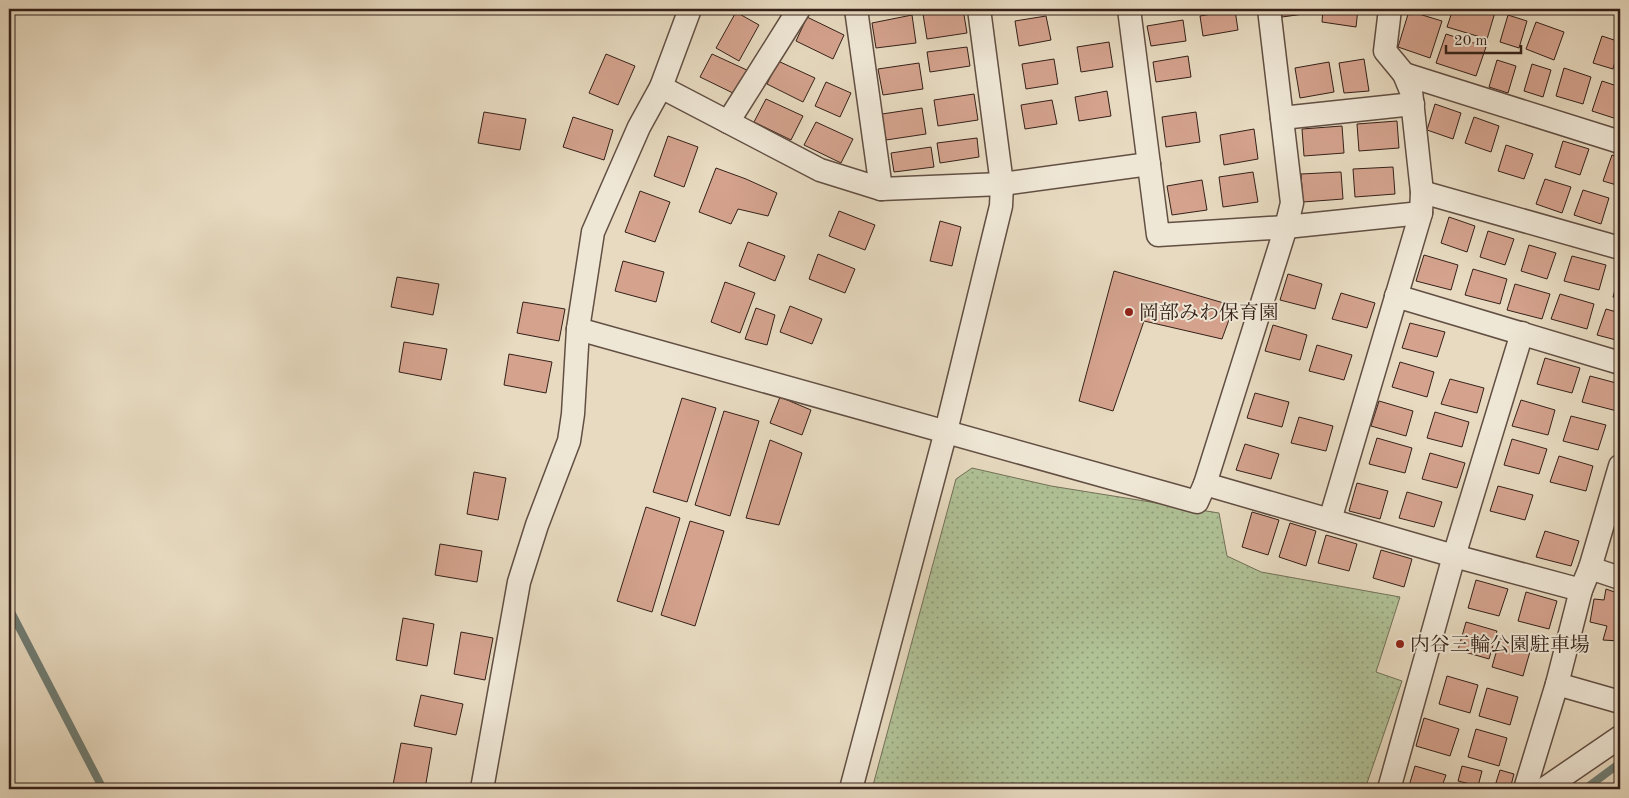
<svg xmlns="http://www.w3.org/2000/svg" width="1629" height="798" viewBox="0 0 1629 798" font-family="'Old Standard TT','Noto Serif JP',serif">
  <style>
    .park { fill: url(#park-dots); stroke: #727158 }
    .lines { fill: none; stroke-linecap: round; stroke-linejoin: round }
    .stream { stroke: #707d74; stroke-width: 8 }
    .building { fill: #d4a28d; stroke: #352119 }
    .street-casing { stroke: #624f43; stroke-width: 25 }
    .street { stroke: #efe7d6; stroke-width: 22 }
    .poi-dot { fill: #8f2418; stroke: #efe7d6; stroke-width: 2 }
    .labels { text-anchor: middle; stroke-width: 4; stroke-linejoin: round; paint-order: stroke }
    .poi-label { font-size: 20px; fill: #352119; stroke: #efe7d6; text-anchor: start }
  </style>
  <defs>
    <pattern id="park-dots" width="8" height="8" patternUnits="userSpaceOnUse" patternTransform="scale(1.25)"><rect width="8" height="8" fill="#b0c196"/><path d="M2 2h.1M6 6h.1" fill="none" stroke="#909c7a" stroke-width="1.8" stroke-linecap="round"/></pattern>
  </defs>
  <rect width="100%" height="100%" fill="#e7dac0"/>
  <filter id="stains"><feTurbulence type="fractalNoise" baseFrequency=".004" numOctaves="4"/><feColorMatrix values="0 0 0 0 .2 0 0 0 0 .09 0 0 0 0 .02 0 0 0 .5 -.17"/></filter>
  <radialGradient id="worn" r=".72"><stop offset=".6" stop-color="#630" stop-opacity="0"/><stop offset="1" stop-color="#630" stop-opacity=".3"/></radialGradient>
  <!-- park -->
  <polygon class="park" points="972,468 1051,486 1219,513 1227,556 1261,572 1400,597 1376,672 1402,681 1365,789 872,789 956,479"/>
  <g class="lines">
    <!-- stream -->
    <g class="stream">
      <polyline points="9,608 103,789"/>
      <polyline points="1585,789 1620,763"/>
    </g>
  </g>
  <!-- building -->
  <g class="building">
    <polygon points="954,9 963,9 967,33 927,39 923,14"/>
    <polygon points="1147,9 1184,9 1148,14"/>
    <polygon points="1281,9 1310,9 1311,13 1282,17"/>
    <polygon points="1323,9 1358,9 1356,27 1322,22"/>
    <polygon points="1453,9 1496,9 1487,39 1447,27"/>
    <polygon points="1235,10 1238,30 1203,36 1200,16"/>
    <polygon points="1409,11 1442,21 1430,58 1398,47"/>
    <polygon points="736,12 759,25 739,61 716,48"/>
    <polygon points="912,15 916,43 876,48 872,23"/>
    <polygon points="1508,15 1527,21 1519,48 1500,42"/>
    <polygon points="1046,16 1051,40 1019,46 1015,21"/>
    <polygon points="807,17 844,35 833,59 796,41"/>
    <polygon points="1183,20 1186,41 1151,46 1147,26"/>
    <polygon points="1536,22 1564,32 1554,60 1526,49"/>
    <polygon points="1446,34 1486,47 1476,76 1436,63"/>
    <polygon points="1602,36 1620,42 1613,69 1593,63"/>
    <polygon points="1109,42 1113,67 1081,72 1077,47"/>
    <polygon points="967,47 970,66 930,72 927,52"/>
    <polygon points="606,54 635,66 618,105 589,93"/>
    <polygon points="712,54 749,71 737,95 700,77"/>
    <polygon points="1188,56 1191,77 1156,82 1153,62"/>
    <polygon points="1054,59 1058,84 1026,89 1022,64"/>
    <polygon points="1364,59 1369,91 1344,93 1339,63"/>
    <polygon points="1497,60 1516,66 1508,93 1489,87"/>
    <polygon points="778,61 815,78 803,102 767,84"/>
    <polygon points="1329,62 1334,92 1300,98 1295,68"/>
    <polygon points="919,63 923,89 883,95 878,69"/>
    <polygon points="1532,64 1551,70 1543,97 1524,91"/>
    <polygon points="1564,68 1591,77 1583,104 1556,96"/>
    <polygon points="1602,81 1620,87 1620,120 1592,111"/>
    <polygon points="826,82 851,93 840,117 815,106"/>
    <polygon points="1107,91 1111,116 1079,121 1075,97"/>
    <polygon points="974,94 978,120 938,126 934,100"/>
    <polygon points="766,99 803,116 791,140 754,122"/>
    <polygon points="1052,100 1057,124 1025,129 1021,105"/>
    <polygon points="1435,104 1461,113 1453,139 1427,130"/>
    <polygon points="922,108 926,134 886,140 882,114"/>
    <polygon points="484,112 526,119 520,150 478,143"/>
    <polygon points="1196,112 1200,142 1166,147 1162,117"/>
    <polygon points="573,117 613,130 604,160 563,147"/>
    <polygon points="1474,117 1499,126 1491,152 1465,143"/>
    <polygon points="1397,121 1399,148 1359,151 1357,124"/>
    <polygon points="816,122 853,139 841,163 804,145"/>
    <polygon points="1342,126 1344,153 1304,156 1302,129"/>
    <polygon points="1254,129 1258,159 1224,165 1220,135"/>
    <polygon points="668,136 698,147 684,187 654,176"/>
    <polygon points="977,138 979,157 940,163 937,143"/>
    <polygon points="1563,141 1589,149 1580,175 1555,167"/>
    <polygon points="1506,145 1533,154 1524,179 1498,171"/>
    <polygon points="931,147 934,167 894,172 891,153"/>
    <polygon points="1612,155 1620,158 1620,186 1603,181"/>
    <polygon points="1393,167 1395,194 1355,197 1353,169"/>
    <polygon points="716,168 746,179 777,193 768,216 738,209 731,224 699,212"/>
    <polygon points="1253,172 1258,202 1223,207 1219,177"/>
    <polygon points="1341,172 1343,199 1303,202 1301,174"/>
    <polygon points="1545,179 1571,187 1562,213 1536,204"/>
    <polygon points="1202,180 1207,210 1172,215 1167,186"/>
    <polygon points="1583,190 1609,198 1601,224 1574,215"/>
    <polygon points="640,191 670,202 655,242 625,232"/>
    <polygon points="839,211 875,225 865,250 829,236"/>
    <polygon points="1449,217 1475,226 1467,252 1441,243"/>
    <polygon points="940,221 961,227 952,266 930,261"/>
    <polygon points="1488,231 1514,239 1505,265 1480,257"/>
    <polygon points="748,242 785,256 775,281 739,266"/>
    <polygon points="1529,245 1556,253 1547,279 1521,271"/>
    <polygon points="818,254 855,269 845,293 809,279"/>
    <polygon points="1424,255 1458,265 1451,290 1416,281"/>
    <polygon points="1572,256 1606,265 1599,290 1564,281"/>
    <polygon points="623,261 664,272 656,302 615,291"/>
    <polygon points="1473,269 1507,279 1500,304 1465,295"/>
    <polygon points="1114,271 1234,306 1222,339 1144,321 1113,411 1079,401"/>
    <polygon points="1620,272 1620,299 1613,297"/>
    <polygon points="1288,274 1322,284 1315,309 1280,300"/>
    <polygon points="397,277 439,284 433,315 391,307"/>
    <polygon points="725,282 755,293 740,333 711,322"/>
    <polygon points="1515,284 1550,294 1542,319 1507,310"/>
    <polygon points="1341,293 1375,303 1367,328 1332,319"/>
    <polygon points="1560,294 1594,304 1587,329 1551,319"/>
    <polygon points="523,302 565,309 559,341 517,333"/>
    <polygon points="790,306 822,319 812,344 780,332"/>
    <polygon points="756,308 775,315 767,345 745,339"/>
    <polygon points="1606,309 1620,313 1620,341 1597,335"/>
    <polygon points="1410,323 1445,332 1437,357 1402,348"/>
    <polygon points="1273,325 1307,335 1300,360 1265,351"/>
    <polygon points="404,342 447,349 441,380 399,372"/>
    <polygon points="1317,345 1352,355 1344,380 1309,371"/>
    <polygon points="509,354 552,362 546,393 504,385"/>
    <polygon points="1545,358 1580,368 1572,393 1537,384"/>
    <polygon points="1400,362 1434,372 1427,397 1392,387"/>
    <polygon points="1590,376 1620,384 1620,401 1617,411 1582,402"/>
    <polygon points="1450,379 1484,388 1477,413 1441,404"/>
    <polygon points="1255,393 1289,402 1282,427 1247,418"/>
    <polygon points="780,397 811,410 802,435 770,423"/>
    <polygon points="682,398 716,408 687,502 653,492"/>
    <polygon points="1521,400 1555,410 1548,435 1512,426"/>
    <polygon points="1379,401 1413,411 1406,436 1371,426"/>
    <polygon points="724,411 759,421 730,516 695,505"/>
    <polygon points="1435,412 1469,422 1462,447 1427,438"/>
    <polygon points="1571,416 1606,425 1598,450 1563,441"/>
    <polygon points="1299,417 1333,426 1326,451 1291,443"/>
    <polygon points="1377,438 1412,448 1405,473 1369,464"/>
    <polygon points="1512,439 1547,449 1539,474 1504,465"/>
    <polygon points="770,440 802,453 779,525 746,518"/>
    <polygon points="1245,444 1279,454 1271,479 1236,470"/>
    <polygon points="1430,453 1465,463 1457,488 1422,479"/>
    <polygon points="1559,456 1593,466 1586,491 1550,482"/>
    <polygon points="474,472 506,478 498,520 467,514"/>
    <polygon points="1357,483 1388,491 1380,519 1349,511"/>
    <polygon points="1498,486 1533,495 1525,520 1490,511"/>
    <polygon points="1407,492 1442,502 1434,527 1399,518"/>
    <polygon points="646,507 680,518 652,612 617,601"/>
    <polygon points="1252,512 1279,520 1268,555 1242,547"/>
    <polygon points="690,521 724,531 695,626 661,615"/>
    <polygon points="1290,523 1316,531 1306,566 1279,557"/>
    <polygon points="1545,531 1579,541 1571,566 1536,557"/>
    <polygon points="1326,535 1357,544 1349,571 1318,563"/>
    <polygon points="440,544 482,551 477,582 435,575"/>
    <polygon points="1381,550 1412,559 1404,587 1373,578"/>
    <polygon points="1476,580 1508,589 1499,616 1468,608"/>
    <polygon points="1606,589 1620,594 1619,641 1603,640 1607,626 1590,622 1594,599 1604,600"/>
    <polygon points="1526,592 1557,601 1549,629 1518,621"/>
    <polygon points="403,618 434,624 427,666 396,660"/>
    <polygon points="1466,622 1497,631 1489,659 1458,650"/>
    <polygon points="461,632 493,638 485,680 454,674"/>
    <polygon points="1500,639 1531,648 1523,676 1492,667"/>
    <polygon points="1447,676 1478,685 1470,713 1439,704"/>
    <polygon points="1487,688 1518,697 1510,725 1479,716"/>
    <polygon points="421,695 463,704 456,735 414,726"/>
    <polygon points="1424,718 1459,729 1450,756 1416,746"/>
    <polygon points="1476,729 1507,738 1499,766 1468,757"/>
    <polygon points="401,743 432,748 425,789 393,785"/>
    <polygon points="1415,766 1446,775 1441,789 1408,789"/>
    <polygon points="1462,766 1482,771 1478,786 1458,781"/>
    <polygon points="1500,770 1514,774 1510,789 1494,789"/>
  </g>
  <g class="lines">
    <!-- street casing -->
    <g class="street-casing">
      <g id="street">
        <polyline points="856,9 881,189"/>
        <polyline points="1269,9 1292,203 1286,227 1421,213"/>
        <polyline points="1404,74 1620,142"/>
        <polyline points="661,87 820,170 881,189 1002,184 1149,164"/>
        <polyline points="1282,118 1413,104"/>
        <polyline points="728,122 799,9"/>
        <polyline points="1422,192 1620,248"/>
        <polyline points="1396,296 1620,363"/>
        <polyline points="578,329 1197,502 1205,484 1286,227 1158,235 1129,9"/>
        <polyline points="1205,484 1454,556 1581,590"/>
        <polyline points="1330,520 1421,213 1422,192 1411,91 1404,74 1385,51 1390,9"/>
        <polyline points="1590,568 1620,578"/>
        <polyline points="1557,684 1620,702"/>
        <polyline points="482,789 519,582 537,525 569,441 573,414 578,329 593,232 639,127 661,87 690,9"/>
        <polyline points="851,789 946,431 1001,206 1002,184 979,9"/>
        <polyline points="1389,789 1454,556 1522,333"/>
        <polyline points="1525,789 1557,684 1581,590 1590,568 1620,466"/>
        <polyline points="1544,789 1620,737"/>
      </g>
    </g>
    <!-- street -->
    <use href="#street" class="street"/>
  </g>
  <!-- markers -->
  <g class="poi-dot">
    <circle cx="1129" cy="312" r="5"/>
    <circle cx="1400" cy="644" r="5"/>
  </g>
  <g class="labels">
    <!-- poi labels -->
    <g class="poi-label">
      <text x="1139" y="319">岡部みわ保育園</text>
      <text x="1410" y="651">内谷三輪公園駐車場</text>
    </g>
  </g>
  <!-- margin -->
  <rect width="1629" height="798" fill="none" stroke="#e7dac0" stroke-width="30"/>
  <rect x="10" y="10" width="1609" height="778" fill="none" stroke="#352119" stroke-width="2.5"/>
  <rect x="15" y="15" width="1599" height="768" fill="none" stroke="#352119"/>
  <!-- scale -->
  <path d="M1446 45v8h75v-8" fill="none" stroke="#352119" stroke-width="2.5"/>
  <text x="1454" y="45" font-size="15" fill="#352119" stroke="#efe7d6" stroke-width="4" paint-order="stroke">20 m</text>
  <rect width="100%" height="100%" filter="url(#stains)"/>
  <rect width="100%" height="100%" fill="url(#worn)"/>
</svg>
